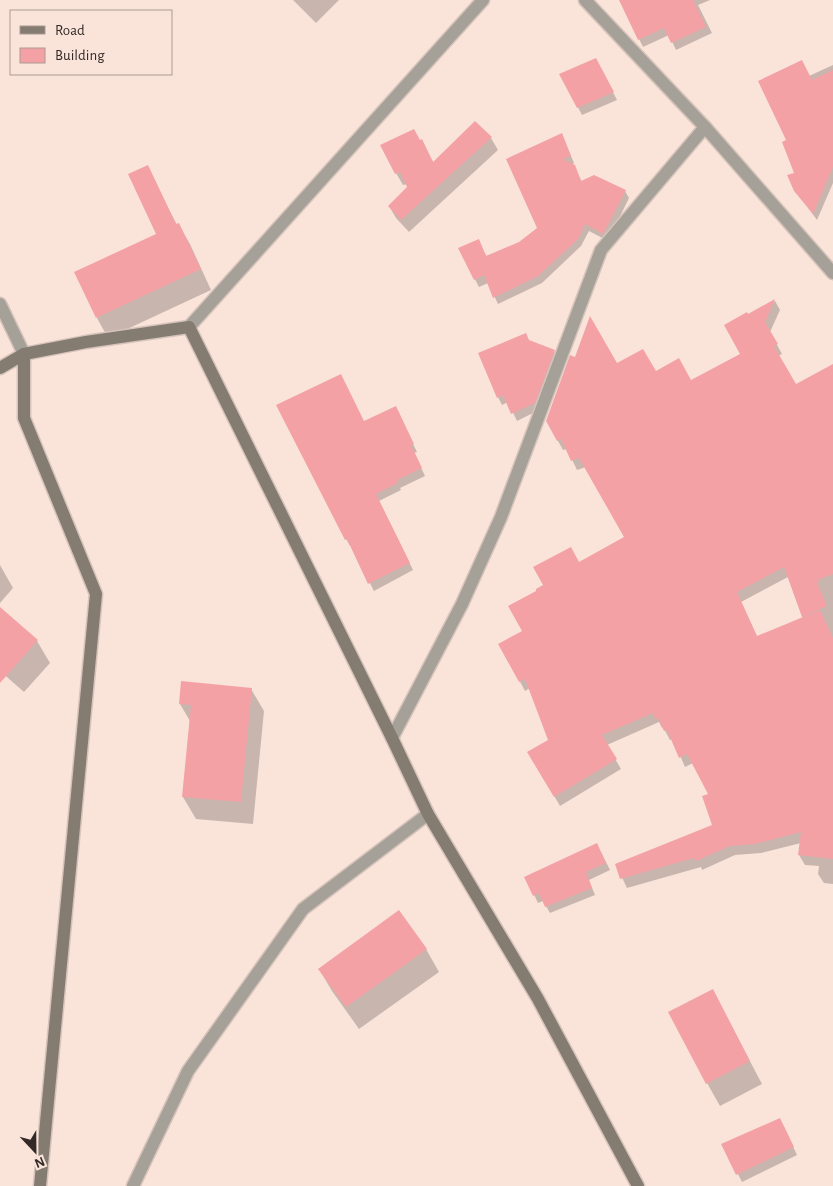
<svg xmlns="http://www.w3.org/2000/svg" width="833" height="1186" viewBox="0 0 833 1186" font-family="'Alegreya Sans',sans-serif">
  <style>
    .shadow { fill: #0003; fill-rule: evenodd }
    .building { fill: #f4a1a6 }
    .lines { fill: none; stroke-linecap: round; stroke-linejoin: round }
    .street-casing { stroke: #d6c3ba; stroke-width: 15 }
    .secondary-casing { stroke: #d6c3ba; stroke-width: 15 }
    .street { stroke: #a5a098; stroke-width: 12 }
    .secondary { stroke: #847c71; stroke-width: 12 }
  </style>
  <rect width="100%" height="100%" fill="#fae4da"/>
  <!-- shadow -->
  <g class="shadow">
    <polygon points="293,0 339,0 316,23"/>
    <polygon points="620,0 710,0 698,5 712,33 676,50 669,35 643,47"/>
    <polygon points="833,65 833,183 817,220 795,190 796,173 788,141 809,76"/>
    <polygon points="600,67 617,100 582,115 561,75"/>
    <polygon points="475,123 491,138 498,150 409,232 396,218 389,206 408,188 407,184 403,185 396,173 420,142 434,163"/>
    <polygon points="562,135 574,163 571,165 574,166 582,182 625,191 629,198 608,241 589,231 581,246 542,283 498,304 488,283 479,287 459,248 482,248 487,257 520,244 538,228"/>
    <polygon points="147,167 177,225 178,224 190,244 211,290 108,338 97,318 157,234"/>
    <path d="M775,301L780,310L770,332L782,354L778,356L795,385L833,377V884L824,883L818,874L819,866L805,865L799,855L801,843L761,853L735,855L702,870L701,867L627,888L616,865L713,826L710,795L693,763L685,767L673,739L670,740L663,727L662,728L659,722L607,745L621,769L560,806L529,753L549,740L530,688L525,691L500,644L524,631L538,591L579,564L626,538L586,467L577,470L567,449L563,450L547,421L617,365L691,382L741,354L748,316ZM788,577L803,618L757,637L741,602Z"/>
    <polygon points="529,341 554,351 558,358 539,410 517,421 508,402 502,405 498,397"/>
    <polygon points="399,415 417,452 414,453 425,476 400,488 401,490 379,501 413,570 374,591 351,546 350,546 346,539 364,422"/>
    <polygon points="0,565 13,588 0,603"/>
    <polygon points="0,609 37,641 50,663 24,692 0,671"/>
    <polygon points="251,689 264,711 253,824 196,819 183,797 190,721 180,704"/>
    <polygon points="601,852 610,870 589,880 595,895 550,913 543,901 538,903 526,878"/>
    <polygon points="426,949 439,972 359,1029 332,991 319,969"/>
    <polygon points="713,991 762,1084 720,1106 707,1083"/>
    <polygon points="784,1127 797,1155 742,1182 723,1145"/>
  </g>
  <!-- building -->
  <g class="building">
    <polygon points="619,0 693,0 706,27 671,43 664,28 638,40"/>
    <polygon points="596,58 614,92 577,108 559,74"/>
    <polygon points="802,60 812,80 833,70 833,167 813,214 794,191 787,175 794,173 782,142 786,140 758,81"/>
    <polygon points="475,121 492,137 401,220 388,206 407,187 400,172 395,174 380,145 414,129 420,140 422,139 433,162"/>
    <polygon points="562,133 571,156 563,159 575,165 581,181 594,175 626,190 603,234 585,224 578,239 538,276 493,298 484,275 474,280 458,248 479,239 486,256 519,242 537,228 506,159"/>
    <polygon points="148,165 176,224 179,223 201,269 96,318 74,272 156,234 128,174"/>
    <polygon points="775,299 765,322 778,344 774,346 796,384 833,364 833,574 818,580 819,582 817,583 827,606 802,617 784,567 737,592 757,636 820,610 833,638 833,859 798,855 801,832 755,844 730,846 696,861 694,858 620,879 615,864 712,825 702,796 708,794 687,754 679,758 667,730 664,731 658,718 655,719 653,713 602,735 617,759 554,797 527,752 548,740 525,679 519,682 498,644 522,631 508,606 536,591 536,589 543,585 533,567 571,547 579,562 624,537 579,458 571,461 561,439 557,441 546,421 570,355 575,357 590,316 617,363 643,349 656,371 679,358 691,380 740,354 724,325 747,312 748,314"/>
    <polygon points="526,333 529,340 555,350 535,403 511,414 503,395 497,398 478,353"/>
    <polygon points="341,374 364,421 396,406 414,444 411,445 422,468 397,480 398,483 376,494 410,563 368,584 347,539 345,540 276,405"/>
    <polygon points="0,607 38,640 0,683"/>
    <polygon points="181,681 252,688 241,802 182,797 191,705 179,704"/>
    <polygon points="597,843 606,863 586,872 592,888 545,907 539,893 533,896 524,877"/>
    <polygon points="399,910 427,949 346,1007 318,969"/>
    <polygon points="713,989 750,1061 706,1084 668,1012"/>
    <polygon points="780,1118 794,1147 736,1175 721,1144"/>
  </g>
  <g class="lines">
    <!-- street casing -->
    <g class="street-casing">
      <g id="street">
        <polyline points="585,0 705,127 833,273"/>
        <polyline points="0,304 24,354"/>
        <polyline points="189,327 483,0"/>
        <polyline points="392,738 462,604 501,517 601,250 705,127"/>
        <polyline points="133,1186 188,1071 303,909 428,814"/>
      </g>
    </g>
    <!-- secondary casing -->
    <g class="secondary-casing">
      <g id="secondary">
        <polyline points="24,354 24,418 96,594 40,1186"/>
        <polyline points="0,368 24,354 86,342 189,327 392,738 428,814 538,999 638,1186"/>
      </g>
    </g>
    <!-- street -->
    <use href="#street" class="street"/>
    <!-- secondary -->
    <use href="#secondary" class="secondary"/>
  </g>
  <!-- legend -->
  <rect x="10" y="10" width="162" height="65" fill="#fae4da" stroke="#aa9a92"/>
  <rect x="20" y="26" width="25" height="8" fill="#847c71" stroke="#aa9a92"/>
  <text x="55" y="35" font-size="15" fill="#332a27">Road</text>
  <rect x="20" y="48" width="25" height="15" fill="#f4a1a6" stroke="#aa9a92"/>
  <text x="55" y="60" font-size="15" fill="#332a27">Building</text>
  <!-- north arrow -->
  <g transform="translate(35 1151) rotate(158)" stroke="#fae4da" stroke-width="4" paint-order="stroke">
  <path d="M0-4L9 19L0 12L-9 19Z" fill="#332a27"/>
  <text y="-8" font-size="14" font-weight="bold" text-anchor="middle" fill="#332a27">N</text>
  </g>
</svg>
